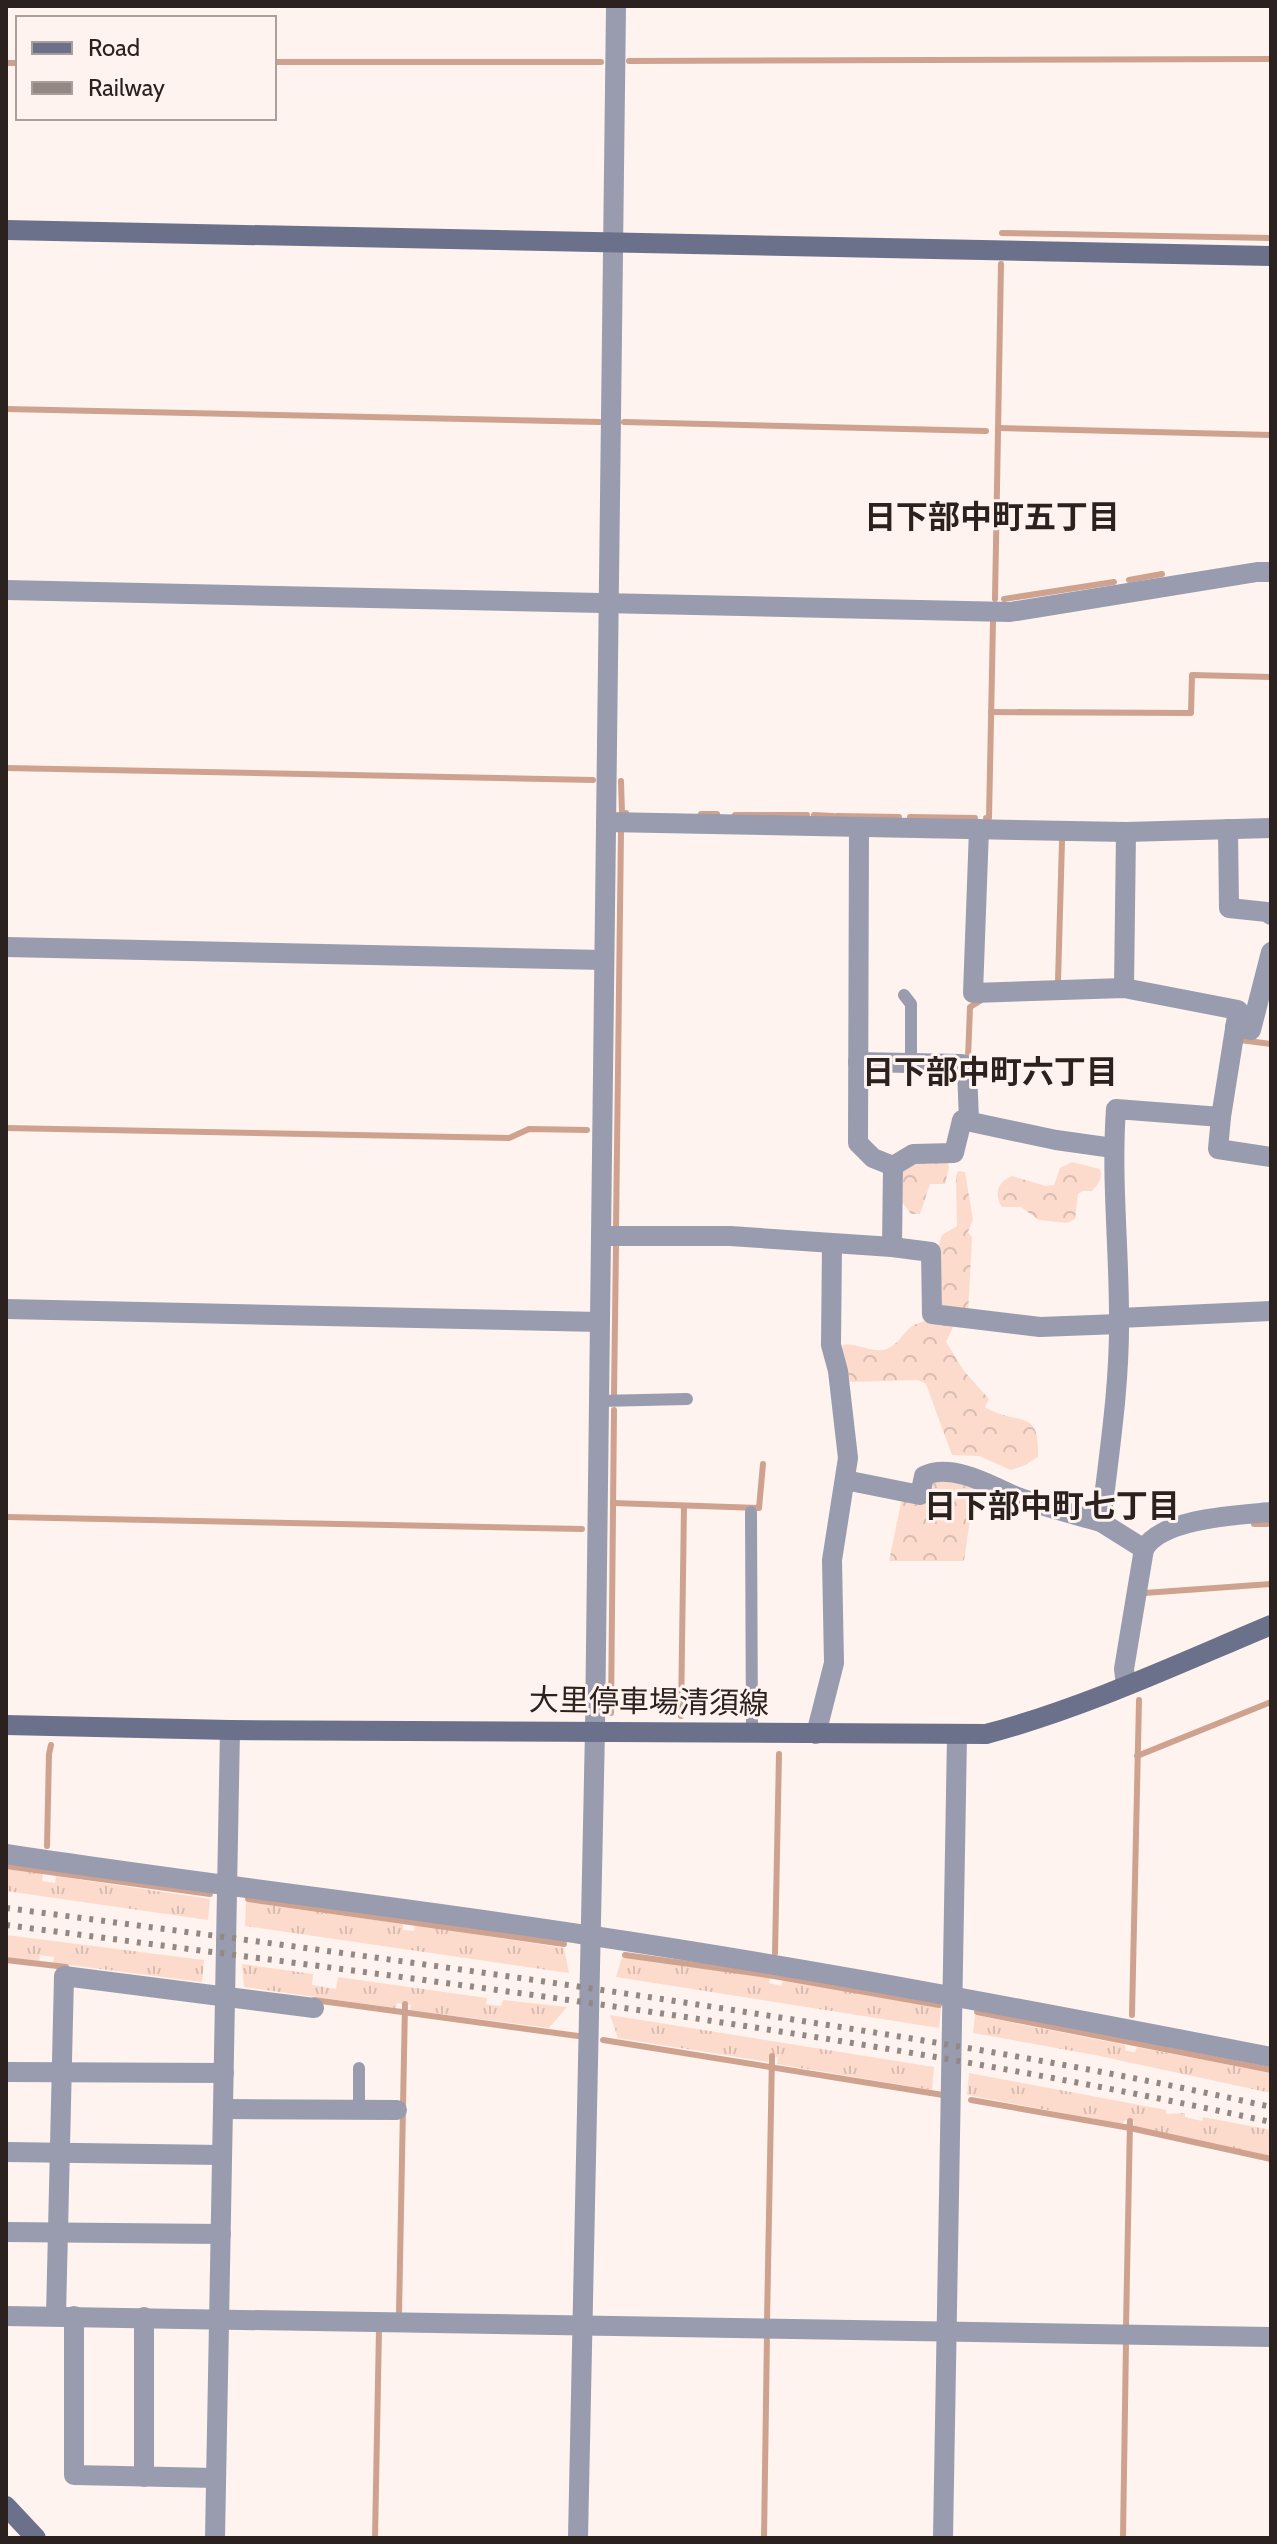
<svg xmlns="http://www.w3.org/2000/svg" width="1277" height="2544" viewBox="0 0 1277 2544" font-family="Cabin,'Noto Sans JP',sans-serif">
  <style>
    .grass { fill: url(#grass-tufts) }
    .forest { fill: url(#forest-crowns) }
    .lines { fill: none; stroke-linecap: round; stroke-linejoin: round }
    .stream { stroke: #cfa28f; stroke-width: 6 }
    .lane { stroke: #989cae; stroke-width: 12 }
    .street { stroke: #989cae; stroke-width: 20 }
    .secondary { stroke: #6b718b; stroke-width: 20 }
    .rail { stroke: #928884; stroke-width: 6; stroke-dasharray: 4 8; stroke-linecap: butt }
    .labels { text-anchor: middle; stroke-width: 6; stroke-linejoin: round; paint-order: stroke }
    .street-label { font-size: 30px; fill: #2b211e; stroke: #fef3ee }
    .neighbourhood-label { font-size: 32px; font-weight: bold; fill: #2b211e; stroke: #fef3ee }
  </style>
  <defs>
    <pattern id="grass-tufts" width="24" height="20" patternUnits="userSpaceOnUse" patternTransform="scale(2)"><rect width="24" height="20" fill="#fcdbcd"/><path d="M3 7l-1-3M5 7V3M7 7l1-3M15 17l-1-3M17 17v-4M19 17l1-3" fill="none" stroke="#d8bcb0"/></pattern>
    <pattern id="forest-crowns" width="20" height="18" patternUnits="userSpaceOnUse" patternTransform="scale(2)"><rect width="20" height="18" fill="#fcdbcd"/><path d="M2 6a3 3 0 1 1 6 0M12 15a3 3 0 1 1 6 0" fill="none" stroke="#d8bcb0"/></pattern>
  </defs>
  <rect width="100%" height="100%" fill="#fef3ee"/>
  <!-- grass -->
  <g class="grass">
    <polygon points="6,1869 43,1874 42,1881 55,1883 56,1876 210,1899 208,1920 6,1891"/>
    <polygon points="246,1902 403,1924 403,1930 414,1931 415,1925 564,1948 569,1973 245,1926"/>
    <polygon points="6,1935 204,1960 202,1982 53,1963 54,1957 40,1955 39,1961 6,1957"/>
    <polygon points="622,1957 770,1978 769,1983 781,1986 783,1980 941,2008 939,2028 616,1977"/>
    <polygon points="242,1964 313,1974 312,1985 336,1989 338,1977 487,1998 486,2004 501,2006 503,2000 567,2007 549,2028 410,2010 411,2005 397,2003 396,2008 244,1987"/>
    <polygon points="610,2015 934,2067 932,2090 777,2064 778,2057 769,2056 768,2062 618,2038"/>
    <polygon points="975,2015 1125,2045 1126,2051 1135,2052 1137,2047 1271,2073 1271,2093 1095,2055 973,2033"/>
    <polygon points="969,2073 1166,2110 1166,2114 1185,2113 1185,2117 1202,2121 1203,2117 1271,2130 1271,2156 1134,2127 1134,2121 1125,2120 1122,2124 967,2095"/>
  </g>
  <!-- forest -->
  <g class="forest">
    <polygon points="915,1160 947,1160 949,1167 945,1184 930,1184 920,1214 911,1214 899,1198 899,1174"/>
    <path d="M1072,1162L1100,1169C1103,1178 1098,1185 1092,1191H1083L1078,1194L1075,1219L1067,1223L1039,1220L1021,1207H1002C994,1194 997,1182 1012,1176L1046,1186L1054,1185L1060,1168Z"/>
    <polygon points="958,1171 965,1172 973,1220 968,1232 972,1237 968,1314 939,1305 939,1244 942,1235 957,1226 956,1176"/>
    <path d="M924,1321L954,1325L946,1342L964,1371L989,1399L985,1407C1018,1427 1040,1406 1038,1457L1025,1465L1011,1470L979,1456L952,1455L926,1384L918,1380L850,1382L841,1352L843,1345C855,1343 863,1349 875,1350C894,1353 900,1336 912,1326C915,1324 920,1323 924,1321Z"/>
    <polygon points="936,1480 975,1485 964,1561 889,1561 902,1498 929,1482"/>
  </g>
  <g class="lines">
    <!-- stream -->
    <g class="stream">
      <polyline points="629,61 1271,59"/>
      <polyline points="274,62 601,62"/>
      <polyline points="6,63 18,63"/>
      <polyline points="1002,233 1271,238"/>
      <polyline points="6,409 600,422"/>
      <polyline points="624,422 986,431"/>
      <polyline points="998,428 1271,435"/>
      <polyline points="1129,580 1162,574"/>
      <polyline points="995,599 1001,264"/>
      <polyline points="1004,599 1114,582"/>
      <polyline points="991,712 1191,713 1192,675 1271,677"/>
      <polyline points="6,768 593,780"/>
      <polyline points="621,781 622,813 626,813"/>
      <polyline points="701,814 717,814"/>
      <polyline points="735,815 807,815"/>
      <polyline points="814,815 833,816"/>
      <polyline points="837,816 899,817"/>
      <polyline points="910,817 975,818"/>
      <polyline points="986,818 989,818 993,621"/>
      <polyline points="1058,981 1062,841"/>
      <polyline points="1240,1040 1271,1044"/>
      <polyline points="968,1059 970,1007 980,1001"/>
      <polyline points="6,1128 509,1138 529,1129 587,1130"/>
      <polyline points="616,1228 621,831"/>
      <polyline points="614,1395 616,1247"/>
      <polyline points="613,1503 759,1508 763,1464"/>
      <polyline points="6,1517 582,1529"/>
      <polyline points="1254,1524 1267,1524"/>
      <polyline points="1144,1593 1271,1584"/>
      <polyline points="611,1713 614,1410"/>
      <polyline points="681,1716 684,1506"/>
      <polyline points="1137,1756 1271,1702"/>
      <polyline points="47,1846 49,1754 51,1745"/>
      <polyline points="6,1866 210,1894"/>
      <polyline points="248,1899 564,1944"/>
      <polyline points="775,1953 779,1754"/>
      <polyline points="625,1955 774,1976 939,2005"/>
      <polyline points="6,1960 66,1967"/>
      <polyline points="314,2000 578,2036"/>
      <polyline points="977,2012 1271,2070"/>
      <polyline points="1132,2015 1139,1700"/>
      <polyline points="603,2040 943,2095"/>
      <polyline points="971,2100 1130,2128 1271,2159"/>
      <polyline points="399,2314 405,2004"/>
      <polyline points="767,2321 772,2056"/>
      <polyline points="1126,2327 1130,2121"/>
      <polyline points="375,2538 379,2329"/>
      <polyline points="764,2538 767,2335"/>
      <polyline points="1123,2538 1126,2342"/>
    </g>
    <!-- lane -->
    <g class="lane">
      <polyline points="904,995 911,1004 911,1063"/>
      <polyline points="599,1401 687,1399"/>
      <polyline points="751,1512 752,1733"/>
      <polyline points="359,2068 359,2110"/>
    </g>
    <!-- street -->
    <g class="street">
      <polyline points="6,590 1010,612 1257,572 1271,572"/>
      <polyline points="606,822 1126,832 1271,828"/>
      <polyline points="859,827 858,1143 873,1158 893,1166"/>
      <polyline points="979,829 973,993 1124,988 1238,1010 1221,1117"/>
      <polyline points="1228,829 1229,908 1267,912 1271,915"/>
      <polyline points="6,947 604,960"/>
      <polyline points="1124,988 1126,832"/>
      <polyline points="1235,1027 1251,1030 1271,952"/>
      <polyline points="858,1062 962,1064 967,1069 969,1121"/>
      <polyline points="601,1236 730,1236 892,1247 893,1166 913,1154 954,1153 962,1120 1056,1140 1113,1148"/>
      <polyline points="892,1247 931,1252 932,1314 1040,1327 1119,1324"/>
      <polyline points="6,1309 600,1322"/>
      <polyline points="1119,1318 1271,1311"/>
      <path d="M845,1480L920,1495L924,1476C952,1462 992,1486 1017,1497C1044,1507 1073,1514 1101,1522"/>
      <path d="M1144,1549C1162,1518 1238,1515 1271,1512"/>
      <path d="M1126,1685L1124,1669L1144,1549L1101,1522C1109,1453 1120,1385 1119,1316C1119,1246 1111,1178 1116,1109L1221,1117L1218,1149L1271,1157"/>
      <polyline points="816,1734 834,1663 832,1560 848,1458 838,1371 831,1345 832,1244"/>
      <path d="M6,1854C201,1884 398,1906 593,1936C820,1970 1045,2013 1271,2057"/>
      <polyline points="6,2072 224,2073"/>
      <polyline points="223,2109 397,2110"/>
      <polyline points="6,2152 222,2155"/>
      <polyline points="6,2232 221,2234"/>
      <polyline points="6,2316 1271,2337"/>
      <polyline points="56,2316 64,1976 314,2008"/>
      <polyline points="74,2316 74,2475 216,2478"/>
      <polyline points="144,2317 144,2477"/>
      <polyline points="215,2538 230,1730"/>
      <polyline points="578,2538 595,1730 616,6"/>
      <polyline points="943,2538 957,1736"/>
    </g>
    <!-- secondary -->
    <g class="secondary">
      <polyline points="6,230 1271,256"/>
      <path d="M6,1725L230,1730L986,1734C1084,1708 1178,1664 1271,1625"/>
      <polyline points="6,2506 36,2538"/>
    </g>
    <!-- rail -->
    <g class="rail">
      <path d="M6,1908C263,1942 521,1976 777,2017C943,2043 1107,2070 1271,2107"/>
      <path d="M6,1925C429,1981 854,2031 1271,2122"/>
    </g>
  </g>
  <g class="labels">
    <!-- street labels -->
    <g class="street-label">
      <text transform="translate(649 1702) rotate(1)" y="10">大里停車場清須線</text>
    </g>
    <!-- neighbourhood labels -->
    <g class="neighbourhood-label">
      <text x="992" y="528">日下部中町五丁目</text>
      <text x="990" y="1083">日下部中町六丁目</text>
      <text x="1052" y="1517">日下部中町七丁目</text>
    </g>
  </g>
  <!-- border -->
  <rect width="1277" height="2544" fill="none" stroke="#2b211e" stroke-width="16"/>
  <!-- legend -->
  <rect x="16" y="16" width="260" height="104" fill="#fef3ee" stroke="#aa9f9b" stroke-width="2"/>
  <rect x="32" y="42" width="40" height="12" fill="#6b718b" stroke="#aa9f9b" stroke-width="2"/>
  <text x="88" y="56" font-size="24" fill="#2b211e">Road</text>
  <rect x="32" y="82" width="40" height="12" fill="#928884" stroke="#aa9f9b" stroke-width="2"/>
  <text x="88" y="96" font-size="24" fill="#2b211e">Railway</text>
</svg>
